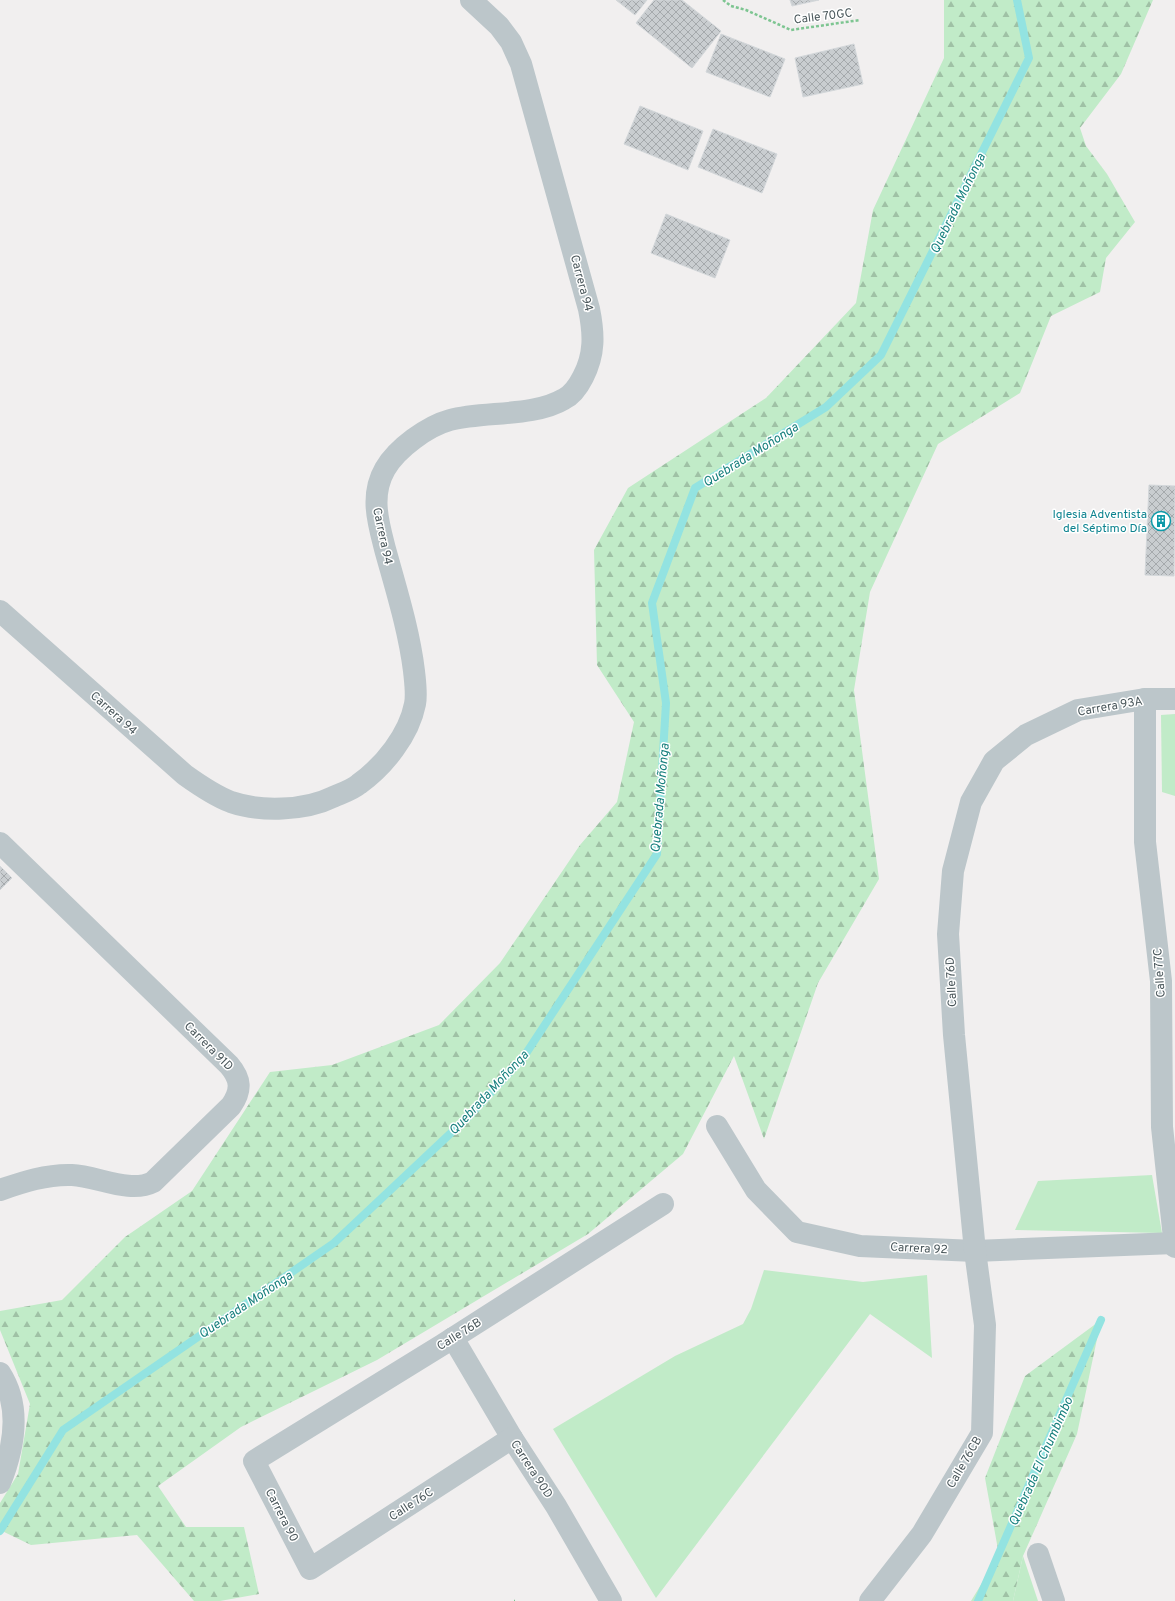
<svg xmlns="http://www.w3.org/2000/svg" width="1175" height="1601" viewBox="0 0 1175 1601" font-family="Overpass,sans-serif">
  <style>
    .green { fill: #c1ebc8 }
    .forest { fill: url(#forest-firs) }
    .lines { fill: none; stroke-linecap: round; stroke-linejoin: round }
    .stream { stroke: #93e3e1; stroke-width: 8 }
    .building { fill: url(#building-cross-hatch); stroke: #d3d7da }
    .path { stroke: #7dc591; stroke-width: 2.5; stroke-dasharray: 3 2; stroke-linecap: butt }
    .minor { stroke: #bcc6ca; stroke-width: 22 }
    .labels { text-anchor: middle; stroke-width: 3; stroke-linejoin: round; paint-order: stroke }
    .street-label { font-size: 12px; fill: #49565a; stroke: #fff }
    .culture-label { font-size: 12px; fill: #0d838f; stroke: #fff; text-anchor: end }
    .water-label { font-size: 13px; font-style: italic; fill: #18807e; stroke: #fff }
  </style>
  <defs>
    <pattern id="forest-firs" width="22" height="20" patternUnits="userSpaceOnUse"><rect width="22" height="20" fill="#c1ebc8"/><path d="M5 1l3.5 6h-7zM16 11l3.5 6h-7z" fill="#9fc1a5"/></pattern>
    <pattern id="building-cross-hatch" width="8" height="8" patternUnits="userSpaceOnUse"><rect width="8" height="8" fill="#c9cdd0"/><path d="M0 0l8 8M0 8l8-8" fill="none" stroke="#a5a9ac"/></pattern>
  </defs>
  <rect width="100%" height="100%" fill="#f1efef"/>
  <!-- green -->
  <g class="green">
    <polygon points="1175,714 1175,796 1162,792 1161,715"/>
    <polygon points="1152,1175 1162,1233 1015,1230 1038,1181"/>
    <polygon points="764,1270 863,1282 927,1275 932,1358 870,1314 656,1598 553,1429 675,1356 743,1324 751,1309"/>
    <polygon points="1023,1556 1038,1601 1013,1601"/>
  </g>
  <!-- forest -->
  <g class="forest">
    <polygon points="944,0 1153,0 1121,74 1080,128 1086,146 1107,174 1135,222 1106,258 1100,292 1051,316 1020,393 938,444 870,592 854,690 879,879 818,983 764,1139 734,1056 683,1154 588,1234 377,1360 241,1427 158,1486 186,1527 244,1527 259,1594 220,1601 194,1601 137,1535 31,1545 0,1530 0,1503 18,1474 30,1404 0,1330 0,1311 62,1300 125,1237 192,1191 270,1072 332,1065 439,1025 500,963 580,845 617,802 634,722 597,665 594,550 628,488 766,398 856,303 873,210 944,58"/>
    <polygon points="1101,1320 1077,1434 1023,1556 1013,1601 971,1601 999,1555 985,1478 1025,1376"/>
  </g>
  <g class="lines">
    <!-- stream -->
    <g class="stream">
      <polyline points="0,1531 63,1430 334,1243 469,1116 523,1058 657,854 666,703 652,603 695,488 826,407 881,355 1029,58 1017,0"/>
      <polyline points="978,1601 1101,1320"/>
    </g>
  </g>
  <!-- building -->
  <g class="building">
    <polygon points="616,0 647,0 635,15"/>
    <polygon points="654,0 682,0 721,31 692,68 636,23"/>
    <polygon points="790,0 819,0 792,6"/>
    <polygon points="721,34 785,59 770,97 706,72"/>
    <polygon points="854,44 863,84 803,97 795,58"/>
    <polygon points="640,106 703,131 688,170 624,144"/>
    <polygon points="713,129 777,154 762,193 698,167"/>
    <polygon points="666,214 730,240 715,278 651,253"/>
    <polygon points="1149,485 1175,486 1174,576 1145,575"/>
    <polygon points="0,866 12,878 0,890"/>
  </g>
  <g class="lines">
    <!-- path -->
    <g class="path">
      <polyline points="723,0 731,6 746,10 791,30 860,20"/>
      <polyline points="514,1601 515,1601"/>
    </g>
    <!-- minor -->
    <g class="minor">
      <path d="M0,611L185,775C199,785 215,796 231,802C260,812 305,811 333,797C342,793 352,790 359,784C384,766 409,735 415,704C417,694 415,681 414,671C409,630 396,589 385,549C378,522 370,495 385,469C397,448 428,426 450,420C484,411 534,417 564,399C572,395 579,385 583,377C595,354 594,334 589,309L521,64L511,42L499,26L471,0"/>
      <polyline points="1145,699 1145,842 1161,981 1162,1127 1175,1247"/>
      <path d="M0,843L229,1065C241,1079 242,1090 231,1106L153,1182C130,1194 97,1176 72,1175C47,1174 23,1182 0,1190"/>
      <polyline points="717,1126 756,1190 797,1232 860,1246 975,1251 1175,1243"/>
      <polyline points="453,1338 512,1438 556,1506 611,1601"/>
      <path d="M0,1373C22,1407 14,1448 0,1483"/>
      <polyline points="512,1438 310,1569 254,1461 442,1345 663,1204"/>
      <polyline points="1038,1554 1054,1601"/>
      <polyline points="870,1601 922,1534 982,1433 985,1325 975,1251 954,1035 948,934 953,871 971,802 994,761 1026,735 1078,710 1145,699 1175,699"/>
    </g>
  </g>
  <!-- icons -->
  <defs>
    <g id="building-ring" transform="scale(1)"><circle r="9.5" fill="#fff" stroke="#0f9aa8" stroke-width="1.5"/><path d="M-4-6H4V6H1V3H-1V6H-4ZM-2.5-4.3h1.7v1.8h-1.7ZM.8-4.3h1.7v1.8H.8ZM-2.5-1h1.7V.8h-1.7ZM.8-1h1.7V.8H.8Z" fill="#0f9aa8"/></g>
  </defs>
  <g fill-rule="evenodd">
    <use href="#building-ring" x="1161" y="521"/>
  </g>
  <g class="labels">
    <!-- street labels -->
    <g class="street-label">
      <text transform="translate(823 16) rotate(-7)" y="4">Calle 70GC</text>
      <text transform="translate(582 283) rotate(75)" y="4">Carrera 94</text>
      <text transform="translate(383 536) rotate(78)" y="4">Carrera 94</text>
      <text transform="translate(1110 706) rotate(-10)" y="4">Carrera 93A</text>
      <text transform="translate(114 713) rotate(42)" y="4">Carrera 94</text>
      <text transform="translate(1159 973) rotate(-94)" y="4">Calle 77C</text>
      <text transform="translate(951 982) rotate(-93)" y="4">Calle 76D</text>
      <text transform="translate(209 1046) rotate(45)" y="4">Carrera 91D</text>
      <text transform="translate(919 1248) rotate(3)" y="4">Carrera 92</text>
      <text transform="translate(459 1334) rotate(-32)" y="4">Calle 76B</text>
      <text transform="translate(964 1462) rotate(-60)" y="4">Calle 76CB</text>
      <text transform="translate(532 1469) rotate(57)" y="4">Carrera 90D</text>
      <text transform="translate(411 1504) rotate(-33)" y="4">Calle 76C</text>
      <text transform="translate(282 1515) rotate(63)" y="4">Carrera 90</text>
    </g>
    <!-- culture labels -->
    <g class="culture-label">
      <text x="1147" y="518">Iglesia Adventista<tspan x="1147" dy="14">del Séptimo Día</tspan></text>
    </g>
    <!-- water labels -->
    <g class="water-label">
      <text transform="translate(957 203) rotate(-64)" y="5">Quebrada Moñonga</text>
      <text transform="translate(750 454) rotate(-32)" y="5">Quebrada Moñonga</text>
      <text transform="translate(659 798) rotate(-85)" y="5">Quebrada Moñonga</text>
      <text transform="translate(488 1092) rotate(-47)" y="5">Quebrada Moñonga</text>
      <text transform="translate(245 1304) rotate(-34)" y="5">Quebrada Moñonga</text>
      <text transform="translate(1040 1461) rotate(-66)" y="5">Quebrada El Chumbimbo</text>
    </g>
  </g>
</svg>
